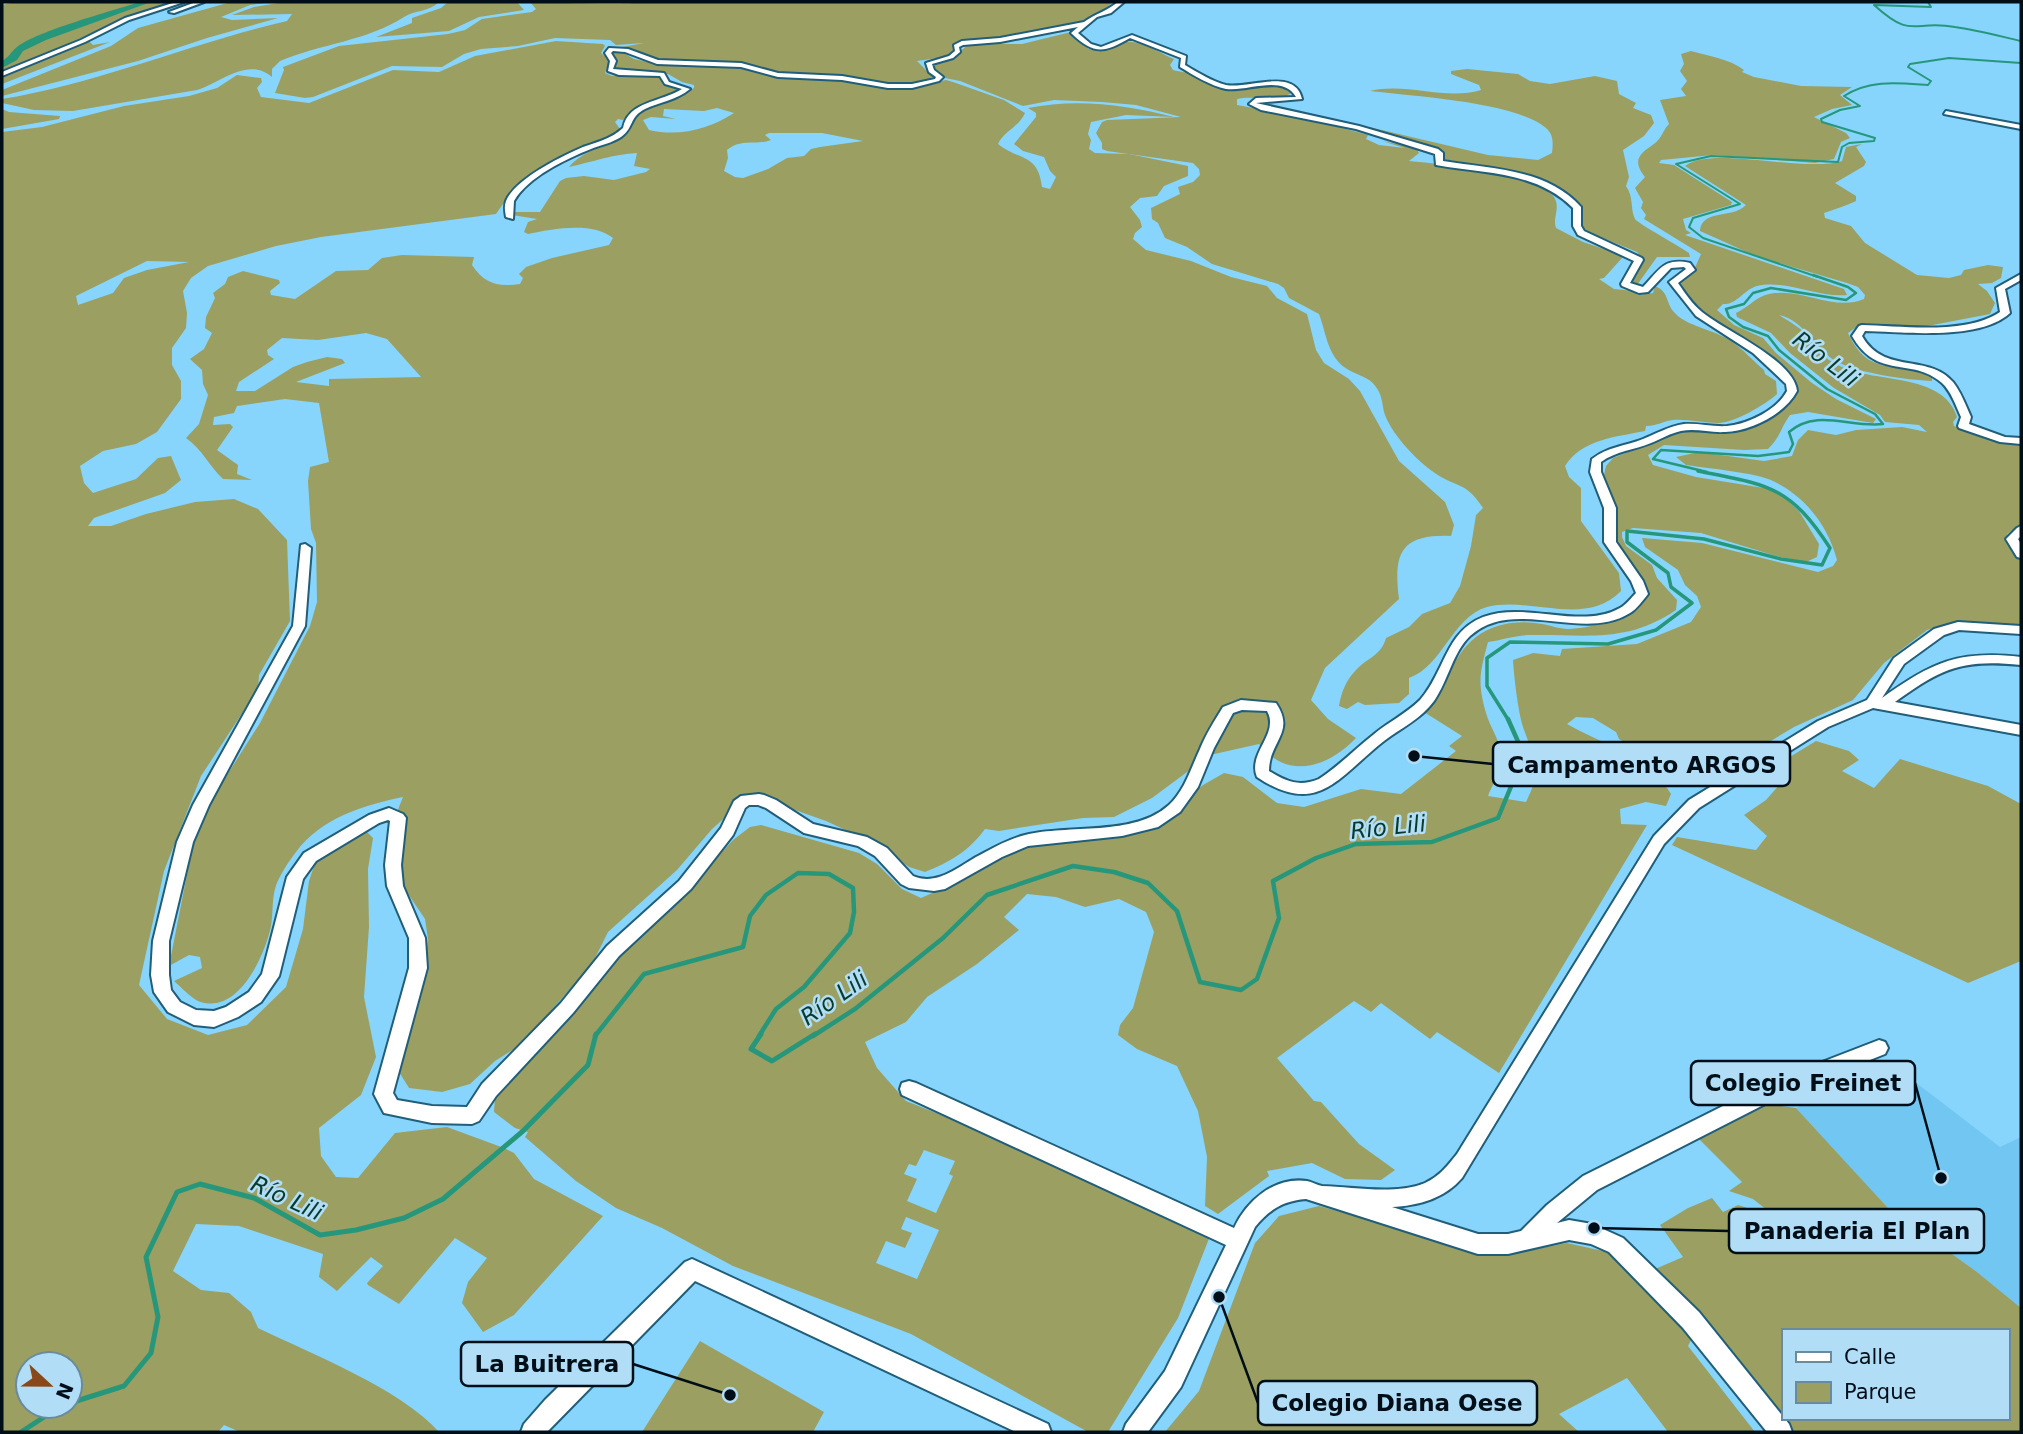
<svg xmlns="http://www.w3.org/2000/svg" width="2023" height="1434" viewBox="0 0 2023 1434" font-family="'DejaVu Sans',sans-serif">
  <style>
    .built { fill: #72c7f2 }
    .green { fill: #9b9f62; fill-rule: evenodd }
    .lines { fill: none; stroke-linecap: round; stroke-linejoin: round }
    .stream-far4 { stroke: #27977b; stroke-width: 2 }
    .stream-far3 { stroke: #27977b; stroke-width: 2.5 }
    .stream-far2 { stroke: #27977b; stroke-width: 3.5 }
    .stream-far1 { stroke: #27977b; stroke-width: 4.5 }
    .stream { stroke: #27977b; stroke-width: 5 }
    .river { fill: #27977b; fill-rule: evenodd }
    .minor-casing { stroke: #215e7a; stroke-width: 4 }
    .minor { fill: #fff; fill-rule: evenodd }
    .labels { text-anchor: middle; stroke-width: 5; stroke-linejoin: round; paint-order: stroke }
    .water-label { font-size: 23px; font-style: italic; fill: #093a2e; stroke: #b1def6 }
    .leader { fill: none; stroke: #000e18; stroke-width: 2.5 }
    .callout-dot { fill: #000e18; stroke: #b1def6; stroke-width: 2.5 }
    .callout { fill: #b1def6; stroke: #000e18; stroke-width: 2.5 }
    .callout-label { font-size: 23px; text-anchor: middle; font-weight: bold; fill: #000e18 }
  </style>
  <rect width="100%" height="100%" fill="#87d5fd"/>
  <!-- built -->
  <polygon class="built" points="1889,1062 2000,1147 2021,1137 2021,1308 1977,1272 1888,1208 1796,1108"/>
  <!-- green -->
  <g class="green">
    <polygon points="16,2 178,2 117,22 2,73 2,5"/>
    <polygon points="231,2 272,2 250,5 221,17 232,20 278,18 207,38 138,61 2,96 2,90 111,46 138,28"/>
    <path d="M284,2H439C429,12 415,10 404,17C367,41 320,44 280,61L272,69V77C248,56 220,83 197,90L73,111L34,110L2,103V99C100,83 191,43 287,21L292,14L232,15L254,7Z"/>
    <polygon points="448,2 517,2 524,10 479,17 449,31 376,37 412,23 412,18 441,8"/>
    <path d="M530,2C546,2 629,6 637,2H1113C1085,29 1036,33 997,38C983,40 967,37 954,44L953,52L945,57L917,61L933,77L914,84L895,85L846,77L784,74L745,64L658,61L622,47L644,43L616,45L610,40L555,38L518,46L481,49L464,54L442,67L392,66L313,97L305,98L275,93L284,70L283,67L339,46L448,34L465,30L482,19L532,12L536,9Z"/>
    <path d="M1071,32L1089,49L1108,50C1130,31 1151,49 1174,59L1170,65L1173,70C1180,72 1189,72 1195,75C1209,80 1216,88 1231,88C1250,89 1275,79 1291,93C1279,103 1253,95 1237,99V105L1298,116L1368,135L1366,139L1379,145L1405,148L1382,141L1416,148L1419,153L1409,161C1440,164 1537,172 1554,197C1561,208 1552,218 1556,228L1583,242L1619,254L1622,258L1604,278L1599,279L1614,289L1634,291L1638,295L1653,293L1655,286C1669,292 1665,300 1673,311C1686,327 1714,329 1731,341C1743,349 1753,361 1764,370L1765,374L1776,381L1777,394C1765,405 1734,423 1718,423C1703,423 1688,419 1673,420C1664,421 1657,426 1646,426L1645,431C1616,437 1582,439 1565,466L1569,477L1581,488V521L1619,573L1621,591C1585,628 1530,596 1487,607C1452,617 1443,666 1409,678V694L1399,703L1365,705L1358,702L1347,709L1339,706C1341,693 1346,680 1356,670C1368,657 1381,656 1386,638L1409,627L1422,614L1450,603L1460,586L1471,546L1476,515L1483,508C1464,479 1456,489 1432,471C1415,459 1390,432 1384,412C1382,403 1382,395 1376,387C1369,376 1355,375 1344,367C1327,354 1326,332 1319,314L1289,298L1284,288L1278,284L1212,264L1187,247L1165,238L1158,223L1152,219L1151,208L1180,194L1178,187L1193,182L1200,175L1199,169L1193,163L1107,151L1102,149V143L1096,133L1102,122L1107,120L1181,117L1136,105L1102,102L1054,100L1023,106L960,81L940,77L931,67L934,62L958,53L969,44H1022Z"/>
    <polygon points="87,39 93,45 110,42 2,84 2,77"/>
    <path d="M556,41L603,44L605,46L601,53L610,60L605,73L612,76H659L664,85L680,89L681,92L635,111L623,120L618,119L615,122L620,129L615,136C564,158 528,166 496,214L321,237L276,246L208,266L191,278L183,291L187,313L186,328L172,348V365L181,381V399L157,432L136,444L103,451L80,466L84,483L93,493L136,479L158,458L171,456L181,480L165,493L94,518L88,526H111L146,514L195,502L234,499L258,509L287,540L290,621L259,675L258,689L201,776L164,871L139,985L167,1019L208,1035L247,1025L286,987L303,929L309,881L316,860L363,828L373,838L368,869L369,927L364,997L376,1057L361,1095L319,1128L321,1156L336,1177L358,1178L395,1133L447,1127L504,1148L514,1153L534,1179L603,1216L514,1315L483,1332L462,1303L468,1282L487,1258L455,1238L399,1304L368,1285L367,1283L383,1266L371,1257L337,1291L319,1277L323,1254L239,1226L196,1224L173,1271L201,1290L229,1293L251,1312L258,1328C312,1354 401,1389 439,1432H240L224,1425L218,1432H2V132L42,127L124,106L189,96L217,88L237,75L261,78L262,82L257,88L261,97L309,103L393,70L439,72L475,56ZM147,261L189,262L147,270L124,278L113,293L78,305L76,296ZM28,1364H70V1406H28Z"/>
    <path d="M619,50L634,59L653,63L743,67L778,78L841,80L886,89L910,88L946,80L953,82L1004,100L1025,113C1019,127 1004,131 998,144C1019,161 1038,153 1042,187L1050,189L1056,177L1050,171L1044,157L1023,151L1014,144L1036,117V113L1028,108C1076,98 1128,105 1174,117L1126,115L1091,122L1088,134L1091,140L1089,149L1095,153L1129,154L1188,166V176L1164,186L1157,196L1140,198L1130,207L1140,220L1142,227L1135,233L1133,239L1146,250L1191,261L1231,277L1267,286L1277,298L1307,314L1316,350L1324,363L1349,379L1360,391L1399,461L1445,502L1454,525L1451,536C1401,534 1393,553 1399,599L1325,668L1311,700L1328,719L1356,738C1328,767 1288,781 1259,744L1210,755L1152,798L1114,817L1083,818L999,831L985,829C969,851 950,862 925,872L909,867L874,843L826,821L781,805L751,801L729,814L712,829L677,870L608,932L586,976L569,990L522,1044L495,1061L470,1084L442,1092L409,1088L399,1072L425,968L428,939L425,919L396,876L397,812L403,797C364,805 321,818 296,852C289,861 278,877 275,889C272,900 273,914 271,926C265,955 238,1017 198,1001C190,997 181,987 174,981L202,968L200,957L189,955L169,966L195,834L220,786L260,723L310,626L317,602L316,543L311,529L308,481L310,467L329,462L319,403L285,399L237,406L234,413L214,417L213,425L230,424L233,427L217,450L238,465L237,474L252,480L223,479C209,466 203,450 186,438L199,424L208,395L203,384L202,370L190,359L204,349L212,333L205,328L206,317L215,298L213,293L225,284L228,277L243,271L279,280L280,283L270,291L271,295L295,299L336,271L368,270L382,258L402,255L474,257L472,265C485,284 497,287 520,284L523,278L519,274L526,267L552,258L609,245L613,238C593,221 551,229 528,234L524,232L528,222L537,219L512,215L513,212H540L560,181L566,178L584,176L614,180L646,172L650,169L634,166L637,153C614,154 592,162 569,167C587,146 616,146 633,125L631,120L640,111L664,104L694,88V85L682,82L668,74L615,70L617,62L610,51ZM717,108L734,113C709,129 680,137 649,130L643,120L651,117L676,119L663,116L664,109L704,111ZM769,133H822L863,141L820,147L811,149L804,156L787,158L768,169L743,178L735,177L724,171L728,158L727,150C742,138 755,146 771,140L765,135ZM366,333L387,339L421,377L329,379V386L296,382L345,363L342,359L327,357L307,362L293,367L255,391H236L239,382L274,359L268,355L267,350L282,338L318,340Z"/>
    <path d="M1691,51C1708,56 1730,59 1744,70L1742,72L1754,77L1801,86L1852,87L1840,95L1852,105L1832,109L1814,117L1846,133L1850,138L1841,142L1834,159L1815,163L1713,155L1661,160L1659,163L1674,165L1732,202L1731,205L1683,219L1686,230L1691,233L1685,235L1844,289L1847,295C1818,298 1786,279 1757,286C1743,290 1737,305 1723,304L1717,310L1734,325L1763,338L1776,353L1812,383L1836,399L1876,419L1873,423L1808,412L1790,415C1781,427 1780,438 1768,449L1744,450L1664,445L1648,455L1653,465L1696,477L1776,490L1799,511L1819,544L1817,557L1806,562L1776,556L1701,533L1633,528L1622,532V537L1626,546L1652,565L1657,578L1677,600L1676,610C1626,644 1586,634 1530,635C1516,635 1502,640 1488,642C1480,672 1477,682 1486,713C1490,728 1502,742 1502,760C1502,771 1492,785 1488,796L1526,802C1543,768 1534,759 1523,727C1518,711 1514,677 1513,660L1533,653L1560,656L1562,649L1637,644L1691,622L1701,607L1697,596L1685,585L1678,570L1645,547L1642,538L1702,543L1818,572L1833,566L1837,560C1828,526 1806,497 1773,481C1758,473 1706,468 1686,465L1676,457L1699,452L1764,461L1792,456L1798,440L1808,430L1836,435L1856,430L1902,427L1927,432L1919,425L1885,422L1880,415L1834,388L1790,353L1771,333L1737,317L1736,313C1749,307 1757,296 1769,294C1801,287 1834,312 1864,299L1865,295L1858,287L1847,283L1758,257L1700,231C1701,209 1733,219 1746,205L1685,166C1711,145 1803,173 1842,161L1846,147L1862,144L1856,147L1866,162L1864,166L1835,183L1856,196V201C1845,206 1835,209 1824,213L1825,218L1851,226L1865,243L1917,275L1949,278L1961,275L1964,270L1988,265L2003,267L2001,278L1992,283L1978,284L1987,291L1995,303L1990,314L1922,327L1855,328L1848,333C1868,377 1894,361 1932,375V381C1907,380 1855,373 1834,360C1814,347 1805,321 1779,315C1790,322 1803,329 1810,339C1822,354 1824,359 1842,367C1876,383 1944,373 1957,417L1953,422L1954,426L1989,440L2021,444V524L2007,534L2011,549L2021,559V626L1980,622L1946,624L1927,630L1884,663L1853,700L1794,727L1714,775L1707,770L1678,785L1650,757L1619,739L1616,732L1593,718L1576,717L1567,724C1606,747 1644,751 1671,794L1666,806L1646,802L1620,809L1621,824L1647,825L1499,1073L1437,1032L1430,1039L1381,1003L1371,1012L1354,1001L1277,1058L1314,1101L1321,1102L1359,1144L1395,1170L1381,1180L1345,1179L1312,1163L1267,1171L1269,1176L1218,1214L1205,1206L1207,1157L1198,1111L1177,1066L1137,1049L1118,1035L1120,1025L1133,1008L1154,932L1146,912L1119,899L1085,907L1056,897L1027,894L1004,917L1019,930L977,964L927,997L906,1022L865,1042L877,1068L906,1101L974,1128L1210,1236L1178,1318L1108,1432H1088L911,1334L733,1266L662,1228L616,1208L576,1181L525,1137L528,1132L515,1128L494,1112L495,1097L511,1076L553,1037L605,966L660,920L733,840L750,827L761,825L859,853L877,864L902,889L921,898L950,885L1002,853L1029,843L1118,838L1155,825L1203,785L1224,773L1243,777L1277,803L1304,807L1361,789L1401,794L1456,751L1449,746L1462,736L1424,712C1445,690 1451,656 1476,637C1495,623 1518,620 1542,624C1550,625 1559,629 1568,629C1592,628 1620,620 1638,606L1636,580L1614,545L1616,507L1603,479L1606,466L1613,458L1679,432L1721,431L1768,418L1792,387L1770,360L1697,313L1678,280L1694,270L1701,254L1644,219L1646,215L1641,208L1643,202L1635,188L1645,177C1626,154 1652,149 1659,139C1663,134 1664,129 1669,124L1660,100L1686,96L1681,89L1687,81L1680,71L1684,64L1681,54ZM924,1150L955,1161L949,1174L953,1176L936,1213L907,1201L917,1179L904,1174L909,1164L916,1166ZM906,1217L939,1230L917,1279L876,1263L886,1241L905,1248L912,1233L901,1229Z"/>
    <path d="M1467,69L1518,74L1530,81L1550,84L1595,76L1617,81L1619,94L1636,103L1633,108L1651,115L1654,123L1644,136L1623,150L1629,177L1626,186C1634,197 1630,209 1635,219C1637,223 1681,247 1689,253L1690,257H1657L1637,285L1631,284L1636,271L1644,262L1637,252L1586,231L1582,227L1578,203C1551,173 1486,166 1448,160L1441,158V152L1370,130L1369,127L1488,155L1538,160L1552,153C1553,144 1554,135 1546,128C1517,102 1411,96 1370,91C1407,82 1445,101 1481,90L1479,85L1451,74V71Z"/>
    <polygon points="2,109 9,112 60,116 59,119 2,129"/>
    <polygon points="1816,741 1849,751 1859,760 1842,771 1874,788 1900,759 1988,786 2021,804 2021,961 1968,983 1672,845 1677,837 1756,850 1767,836 1744,815 1766,800 1787,776 1775,766"/>
    <path d="M1768,1104L1796,1108L1888,1208L1977,1272L2021,1308V1432H1792L1773,1413L1701,1312L1655,1269L1683,1257L1660,1225L1688,1208L1712,1198L1723,1212L1738,1205L1751,1209L1760,1218L1772,1214L1753,1199L1729,1191L1742,1182L1699,1139L1712,1129ZM1783,1331H2007V1418H1783Z"/>
    <polygon points="1319,1206 1489,1252 1537,1249 1567,1243 1621,1255 1696,1330 1688,1346 1755,1432 1668,1432 1627,1378 1559,1414 1579,1432 1165,1432 1199,1391 1255,1243 1279,1216"/>
    <polygon points="700,1341 824,1412 813,1432 642,1432"/>
  </g>
  <g class="lines">
    <!-- stream-far4 -->
    <g class="stream-far4">
      <path d="M1928,2L1931,7L1874,5C1914,41 1912,19 1955,27C1977,30 1999,36 2021,41"/>
      <path d="M1818,277L1703,238L1689,227L1693,218L1740,204L1676,164L1711,156L1838,162L1842,147L1849,143L1874,141L1875,138L1822,122L1821,119L1840,110L1860,106L1844,96C1870,79 1899,83 1928,85L1931,81L1908,67L1910,64L1949,58L2021,63"/>
    </g>
    <!-- stream-far3 -->
    <path class="stream-far3" d="M1707,472L1653,459L1661,450L1758,456L1789,452L1793,444L1789,432C1817,408 1850,428 1883,424L1875,414L1827,389L1779,350L1768,336L1743,327L1729,317L1726,309L1744,304L1753,293L1771,288L1846,300L1856,293L1848,287L1813,275"/>
    <!-- stream-far2 -->
    <path class="stream-far2" d="M1509,721L1487,686V658L1510,642L1608,644L1656,630L1692,603L1671,587L1668,573L1627,542V531L1704,539L1781,559L1822,565L1830,548C1789,485 1768,485 1698,471"/>
    <!-- stream-far1 -->
    <g class="stream-far1">
      <polyline points="595,1036 644,974 743,947 750,916 766,895 798,873 829,874 853,888 854,912 850,933 804,987 776,1009 759,1036"/>
      <polyline points="813,1036 855,1009 943,938 987,895 1073,866 1114,872 1148,883 1177,911 1200,982 1241,990 1257,979 1279,918 1273,881 1316,858 1356,844 1432,842 1498,818 1524,755 1508,719"/>
    </g>
    <!-- stream -->
    <g class="stream">
      <polyline points="761,1034 751,1049 772,1061 815,1034"/>
      <polyline points="70,1403 124,1386 151,1353 158,1317 146,1257 177,1192 200,1184 254,1198 320,1235 356,1230 404,1218 443,1199 523,1131 588,1065 596,1034"/>
      <polyline points="21,1432 61,1406"/>
    </g>
    <!-- river -->
    <path class="river" d="M140,2H151L46,40L23,51L17,60L2,68V61C9,57 11,52 17,47C37,31 112,11 140,2Z"/>
    <!-- minor casing -->
    <g class="minor-casing">
      <g id="minor">
        <polygon points="176,2 184,2 129,20 85,42 2,76 2,72 81,40 125,18"/>
        <polygon points="196,2 204,2 174,13 169,12"/>
        <path d="M1118,2H1124L1111,13L1097,17L1078,33L1091,44L1101,47L1132,35L1186,56L1185,65C1197,72 1213,82 1226,85C1249,89 1295,67 1302,99L1256,103L1359,126L1438,149L1443,153V161C1491,169 1546,168 1581,207V226L1584,231L1642,258L1643,260L1630,283L1643,287C1659,271 1663,257 1690,263L1695,270L1678,283C1685,293 1692,304 1702,312C1725,331 1794,360 1797,391C1784,415 1751,431 1725,432C1710,433 1696,428 1681,431C1671,433 1661,439 1651,443C1634,450 1616,451 1601,462V472L1616,508V542L1643,581L1648,594C1643,600 1637,609 1630,613C1582,643 1514,596 1470,636C1453,652 1448,681 1434,701C1421,719 1401,728 1384,741C1338,777 1318,818 1257,777C1247,753 1280,734 1267,711L1242,710L1233,713L1214,748L1198,787L1180,812L1158,827L1122,836L1028,846L1002,857L945,889L934,891L909,888L901,884L875,856L858,846L804,833L766,808L758,805H749L745,808L733,835L691,889L619,956L573,1013L496,1096L479,1121L472,1124L432,1123L384,1113L374,1094L409,968V938L387,886L385,865L390,821L388,820L379,823L316,861L303,879L279,976L261,1002L238,1017L214,1027L194,1025L168,1012L154,992L151,975L153,941L177,842L193,805L293,626L301,545L305,544L311,548L305,626L209,805L193,842L169,941V975L171,990L180,1002L196,1010L214,1011L226,1007L249,992L262,974L287,877L304,853L369,815L389,808L403,814L406,818L401,865L403,886L425,938L427,968L393,1093L397,1100L432,1106L467,1107L482,1084L561,1003L607,946L679,881L721,828L734,801L741,796L759,794L764,795L776,800L813,824L867,837L887,848L913,876C936,886 957,868 976,857C991,849 1008,839 1025,835C1068,824 1134,837 1169,805C1185,790 1191,768 1200,749C1206,734 1215,720 1223,707L1241,700L1276,703C1296,733 1269,741 1269,771C1287,782 1299,787 1319,779C1339,766 1355,749 1373,735C1388,722 1406,714 1420,700C1445,672 1445,632 1483,617C1526,601 1581,630 1620,608C1626,605 1631,598 1636,593L1631,581L1604,542V508L1590,472L1592,459C1607,447 1625,446 1643,439C1656,434 1669,426 1684,424C1698,423 1713,427 1727,426C1748,424 1777,410 1787,391L1786,384L1753,353L1696,316L1669,282L1686,269L1684,267L1671,268L1648,292L1639,293L1622,286L1621,284L1634,261L1578,235L1573,226V208C1536,171 1485,174 1436,165L1435,154L1432,153L1356,129L1261,110L1249,104L1256,98L1296,97C1282,74 1248,92 1226,89C1211,86 1193,75 1180,67L1181,58L1130,38C1104,53 1094,55 1071,33L1078,27L1000,42L963,45L959,47L960,52L953,58L932,64L934,70L943,77L939,81L912,88H888L842,80L778,77L741,67L657,64L625,52L613,51L611,53L616,61L613,69L664,73L669,82L690,89C677,100 660,102 645,109C629,117 634,128 621,137C612,143 601,145 591,149C566,159 528,177 514,201L513,219L506,217C505,211 504,206 506,201C515,179 562,156 583,147C597,142 611,139 623,128C628,101 662,102 682,89L665,84L660,76L619,75L608,71L610,61L605,53L609,48L628,49L658,60L741,63L778,73L842,76L888,84H912L935,79L936,77L929,72L926,63L949,56L955,51L954,45L962,41L1000,38L1084,22C1095,14 1107,11 1118,2Z"/>
        <polygon points="1946,111 2021,125 2021,129 1944,114"/>
        <path d="M2021,274V280L2005,289L2010,313C1980,341 1904,332 1865,331L1862,336C1884,375 1928,353 1953,382C1961,392 1966,406 1971,417L1969,424L2005,437L2021,438V444L2000,442L1959,428L1958,426L1961,417C1956,406 1951,391 1942,383C1911,356 1878,381 1852,336L1859,326L1862,325C1902,326 1966,335 2000,312L1996,288Z"/>
        <polygon points="2021,526 2021,536 2018,539 2021,544 2021,558 2017,557 2006,539 2017,528"/>
        <path d="M1958,622L2021,626V634L1959,630L1944,635L1904,664L1882,698C1933,662 1958,650 2021,657V665C1962,659 1942,668 1895,702L2021,725V735L1873,708L1828,727L1699,808L1664,844L1462,1178C1445,1198 1418,1206 1392,1207L1478,1234H1508L1521,1231L1547,1205L1583,1176L1773,1081L1879,1040L1885,1042L1888,1048L1885,1054L1787,1093L1597,1190L1557,1223L1569,1220L1592,1224L1623,1238L1699,1312L1789,1424L1792,1432H1767L1683,1328L1609,1252L1591,1244L1569,1240L1508,1254H1478L1306,1199C1283,1201 1270,1209 1255,1227L1181,1387L1148,1432H1123L1126,1424L1165,1371L1226,1245L902,1095L900,1089L902,1083L909,1081L916,1083L1234,1228C1246,1202 1274,1176 1307,1181C1312,1182 1317,1185 1322,1186C1353,1187 1396,1195 1425,1183C1440,1176 1448,1165 1457,1154L1654,836L1689,800L1818,721L1867,700L1894,658L1934,629Z"/>
        <polygon points="692,1259 1048,1424 1051,1432 1016,1432 695,1281 547,1432 521,1432 524,1424 545,1400 685,1262"/>
      </g>
    </g>
    <!-- minor -->
    <use href="#minor" class="minor"/>
  </g>
  <g class="labels">
    <!-- water labels -->
    <g class="water-label">
      <text transform="translate(1826 359) rotate(37)" y="8">Río Lili</text>
      <text transform="translate(1388 827) rotate(-6)" y="8">Río Lili</text>
      <text transform="translate(834 998) rotate(-35)" y="8">Río Lili</text>
      <text transform="translate(287 1198) rotate(25)" y="8">Río Lili</text>
    </g>
  </g>
  <!-- callouts -->
  <path class="leader" d="M1414 756L1493 764M1941 1178L1915 1083M1594 1228L1729 1231M730 1395L633 1364M1219 1297L1258 1403"/>
  <g class="callout-dot">
    <circle cx="1414" cy="756" r="7"/>
    <circle cx="1941" cy="1178" r="7"/>
    <circle cx="1594" cy="1228" r="7"/>
    <circle cx="730" cy="1395" r="7"/>
    <circle cx="1219" cy="1297" r="7"/>
  </g>
  <g class="callout">
    <rect x="1493" y="742" width="297" height="44" rx="7"/>
    <rect x="1691" y="1061" width="224" height="44" rx="7"/>
    <rect x="1729" y="1209" width="255" height="44" rx="7"/>
    <rect x="461" y="1342" width="172" height="44" rx="7"/>
    <rect x="1258" y="1381" width="279" height="44" rx="7"/>
  </g>
  <g class="callout-label">
    <text x="1642" y="773">Campamento ARGOS</text>
    <text x="1803" y="1091">Colegio Freinet</text>
    <text x="1857" y="1239">Panaderia El Plan</text>
    <text x="547" y="1372">La Buitrera</text>
    <text x="1397" y="1411">Colegio Diana Oese</text>
  </g>
  <!-- border -->
  <rect width="2023" height="1434" fill="none" stroke="#000e18" stroke-width="7"/>
  <!-- legend -->
  <rect x="1782" y="1329" width="228" height="91" fill="#b1def6" stroke="#6a8b9d" stroke-width="2"/>
  <rect x="1796" y="1352" width="35" height="10" fill="#ffffff" stroke="#6a8b9d" stroke-width="2"/>
  <text x="1844" y="1364" font-size="21" fill="#000e18">Calle</text>
  <rect x="1796" y="1382" width="35" height="21" fill="#9b9f62" stroke="#6a8b9d" stroke-width="2"/>
  <text x="1844" y="1399" font-size="21" fill="#000e18">Parque</text>
  <!-- north arrow -->
  <g transform="translate(49 1385) rotate(112)"><circle r="33" fill="#b1def6" stroke="#6a8b9d" stroke-width="2"/>
  <path d="M0-5L12 26L0 18L-12 26Z" fill="#8a4717"/>
  <text y="-10" font-size="19" font-weight="bold" text-anchor="middle" fill="#000e18">N</text>
  </g>
</svg>
